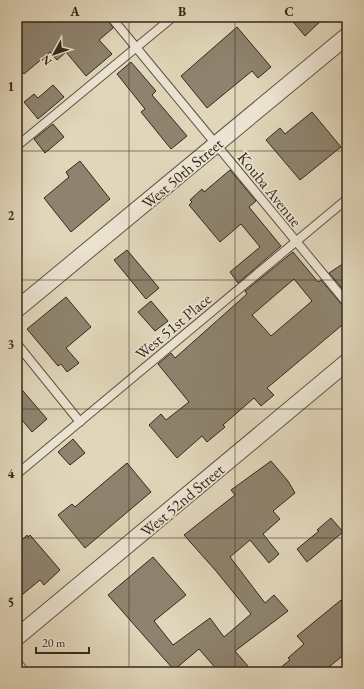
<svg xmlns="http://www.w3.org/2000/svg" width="364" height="689" viewBox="0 0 364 689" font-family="'EB Garamond',serif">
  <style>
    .building { fill: #8e836e; stroke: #35291b; fill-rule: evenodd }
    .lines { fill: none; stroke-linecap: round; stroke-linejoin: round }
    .service-casing { stroke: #605443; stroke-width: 10 }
    .minor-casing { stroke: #605443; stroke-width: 18 }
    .service { stroke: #ece4d2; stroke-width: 8 }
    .minor { stroke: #ece4d2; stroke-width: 16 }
    .grid { fill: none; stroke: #35291b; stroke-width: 1; stroke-opacity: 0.55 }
    .labels { text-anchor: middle; stroke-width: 3.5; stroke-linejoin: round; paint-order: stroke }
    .street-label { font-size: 16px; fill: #35291b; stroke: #ece4d2 }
    .neatline { fill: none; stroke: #35291b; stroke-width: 1.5 }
    .grid-label { font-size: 13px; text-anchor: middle; font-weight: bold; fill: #35291b }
  </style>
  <rect width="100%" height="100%" fill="#e1d6ba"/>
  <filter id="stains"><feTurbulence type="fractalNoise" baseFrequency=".005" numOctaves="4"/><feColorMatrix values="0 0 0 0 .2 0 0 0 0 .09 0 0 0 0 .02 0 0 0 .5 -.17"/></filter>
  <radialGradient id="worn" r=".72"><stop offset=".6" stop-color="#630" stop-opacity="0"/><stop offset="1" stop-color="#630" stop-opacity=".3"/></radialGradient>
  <!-- building -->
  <g class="building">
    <polygon points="17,17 106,17 113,28 99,40 112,54 86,76 66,52 57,60 50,52 24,74 17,66"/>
    <polygon points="289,17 325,17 305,36"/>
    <polygon points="237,27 271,67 258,78 252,71 207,108 181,76"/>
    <polygon points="131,62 156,91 152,95 187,136 171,149 141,112 145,109 117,74"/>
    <polygon points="53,85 64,97 38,119 24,102 34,94 38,98"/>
    <polygon points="312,112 341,147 300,180 266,140 280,128 285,134"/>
    <polygon points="53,124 64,137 45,153 34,139"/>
    <polygon points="80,161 110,199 71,232 44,198 69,177 66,172"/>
    <polygon points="230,170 256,201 249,207 281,246 238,283 230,272 260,247 241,224 220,242 189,205 192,202 190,200 202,189 204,192"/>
    <polygon points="127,250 159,288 146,299 114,260"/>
    <path d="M293,252L318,282L321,280L343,306L347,308V321L267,388L274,395L261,406L254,398L223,425L225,427L207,442L202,436L177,458L149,425L161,414L166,420L189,402L158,364L171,353L175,358L247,294L245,291ZM294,279L312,301L271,336L252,315Z"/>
    <polygon points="347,261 347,294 329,273"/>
    <polygon points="66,297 91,327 66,348 79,363 67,372 61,364 58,366 27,329"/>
    <polygon points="151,301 168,321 155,331 138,312"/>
    <polygon points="17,384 47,419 32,432 17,414"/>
    <polygon points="73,439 85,453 70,465 58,452"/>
    <polygon points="271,461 288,481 295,493 273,511 280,519 263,534 279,554 269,563 250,540 230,557 265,603 274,595 288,611 235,651 253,672 219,672 199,649 174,670 108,595 153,557 186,595 154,621 173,645 210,618 224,637 251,614 216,571 184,535 235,495 231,490"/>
    <polygon points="127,463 151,492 85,548 58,515 72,504 75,507"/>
    <polygon points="331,518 343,532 307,562 297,549 319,531 317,530"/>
    <polygon points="27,535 28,537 30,535 60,570 44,585 40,580 17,599 17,545"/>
    <polygon points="341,600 347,608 347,652 323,672 275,672 290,660 288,658 304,644 297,636"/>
  </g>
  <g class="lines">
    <!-- service casing -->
    <g class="service-casing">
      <g id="service">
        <polyline points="111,17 347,303"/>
        <polyline points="17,146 173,17"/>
        <polyline points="17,344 80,422"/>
        <polyline points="17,474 347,199"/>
        <polyline points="17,662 25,672"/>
      </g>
    </g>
    <!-- minor casing -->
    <g class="minor-casing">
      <g id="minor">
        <polyline points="17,309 347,36"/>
        <polyline points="17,637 347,362"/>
      </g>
    </g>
    <!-- service -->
    <use href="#service" class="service"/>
    <!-- minor -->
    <use href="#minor" class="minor"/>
  </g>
  <!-- grid -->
  <path class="grid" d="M129,17V672M235,17V672M17,151H347M17,280H347M17,409H347M17,538H347"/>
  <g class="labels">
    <!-- street labels -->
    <g class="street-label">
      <text transform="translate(182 173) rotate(-40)" y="6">West 50th Street</text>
      <text transform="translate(270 189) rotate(51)" y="6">Kouba Avenue</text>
      <text transform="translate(173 326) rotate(-40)" y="6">West 51st Place</text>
      <text transform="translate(182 500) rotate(-40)" y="6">West 52nd Street</text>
    </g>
  </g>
  <!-- margin -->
  <rect width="364" height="689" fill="none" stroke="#e1d6ba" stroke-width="44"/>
  <!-- north arrow -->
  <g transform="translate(54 54) rotate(230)" stroke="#ece4d2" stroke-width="3" paint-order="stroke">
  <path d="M0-3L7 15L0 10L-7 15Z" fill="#35291b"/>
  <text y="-6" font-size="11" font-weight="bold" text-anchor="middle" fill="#35291b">N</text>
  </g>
  <!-- scale -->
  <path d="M36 647v6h53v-6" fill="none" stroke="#35291b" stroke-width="2"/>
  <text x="42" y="647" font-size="12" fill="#35291b" stroke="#ece4d2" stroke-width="3" paint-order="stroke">20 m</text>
  <rect x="22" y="22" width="320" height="645" class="neatline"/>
  <g class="grid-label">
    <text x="75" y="16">A</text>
    <text x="182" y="16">B</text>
    <text x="289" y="16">C</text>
    <text x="11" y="91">1</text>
    <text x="11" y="220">2</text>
    <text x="11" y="349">3</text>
    <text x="11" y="478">4</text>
    <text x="11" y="607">5</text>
  </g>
  <rect width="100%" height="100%" filter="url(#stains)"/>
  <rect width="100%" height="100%" fill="url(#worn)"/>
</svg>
